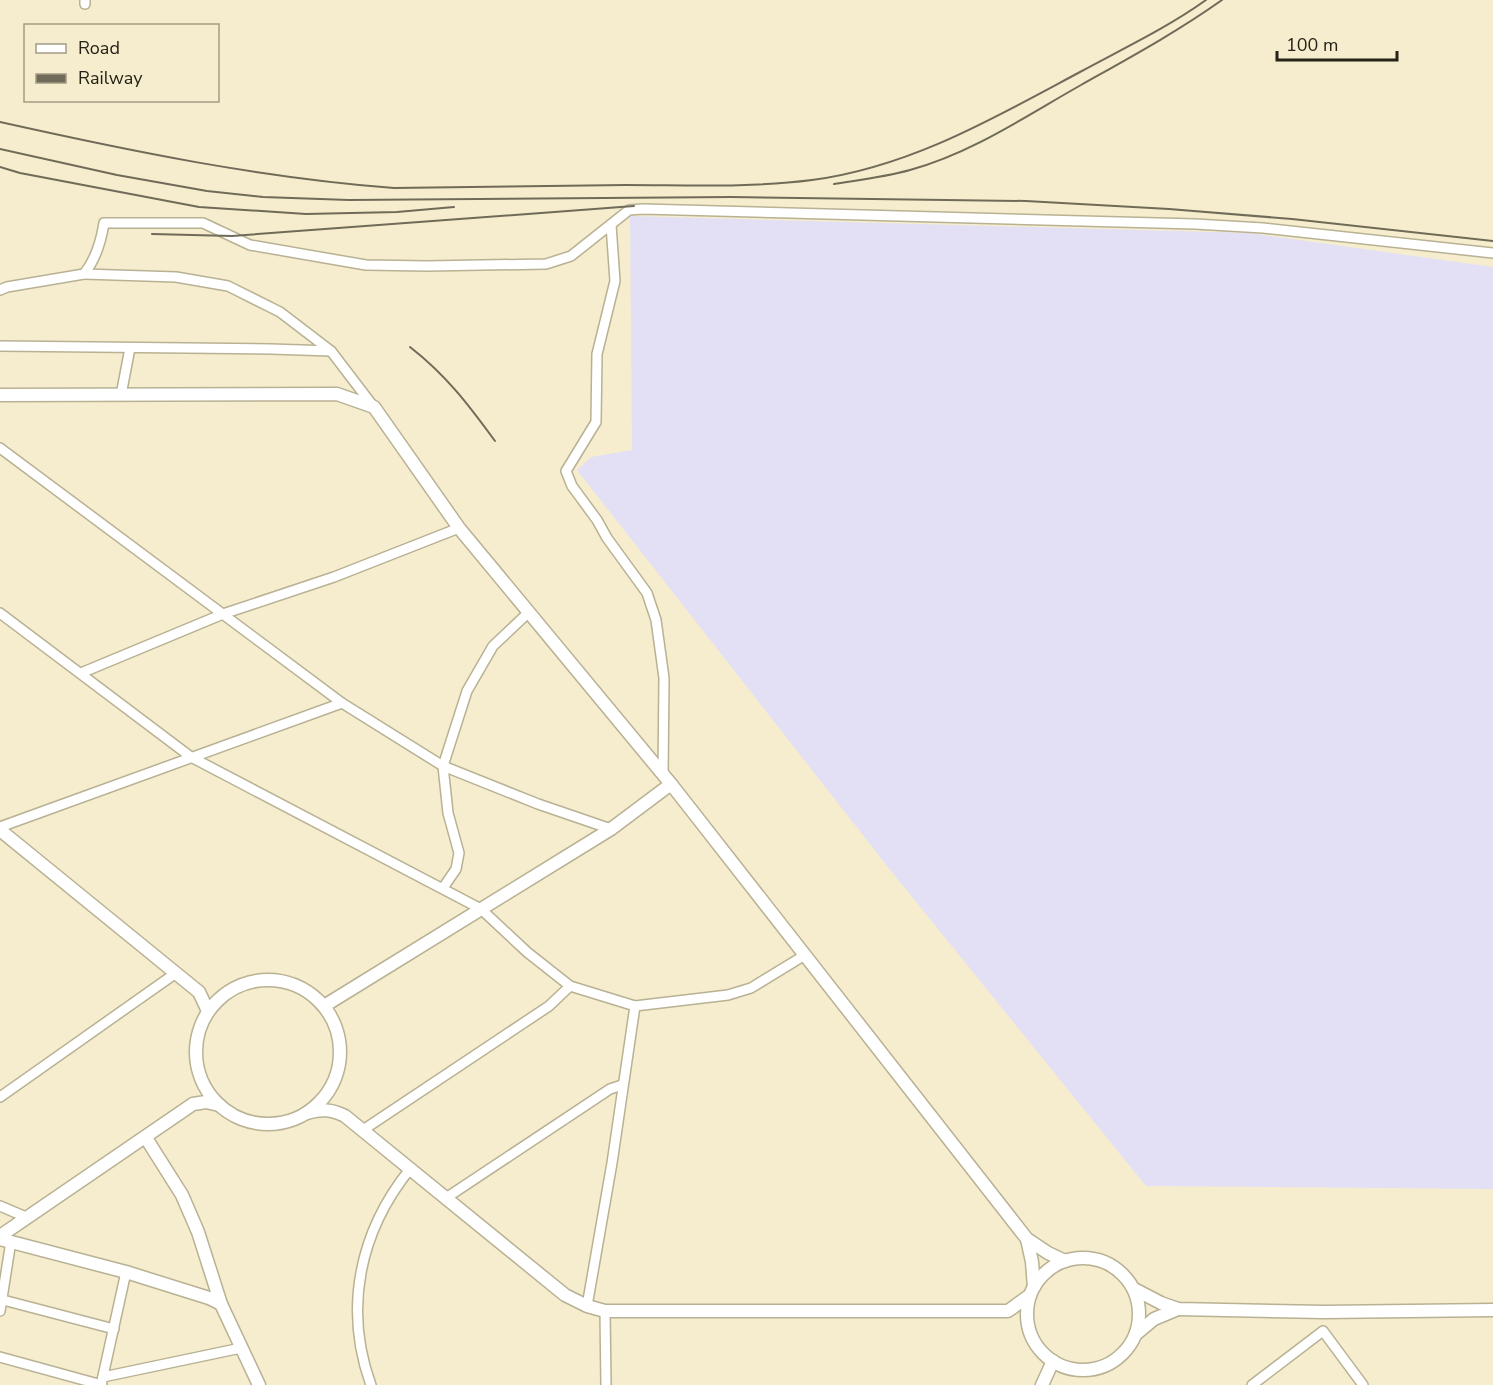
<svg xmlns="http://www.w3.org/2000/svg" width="1493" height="1385" viewBox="0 0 1493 1385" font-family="'Nunito Sans',sans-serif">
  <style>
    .industrial { fill: #e3e0f6 }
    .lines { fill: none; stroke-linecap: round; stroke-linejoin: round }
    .street-casing { stroke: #b8b193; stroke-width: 12 }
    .secondary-casing { stroke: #b8b193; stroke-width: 15 }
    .street { stroke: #fff; stroke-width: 9 }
    .secondary { stroke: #fff; stroke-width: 12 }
    .rail { stroke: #706b58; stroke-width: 2 }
  </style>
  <rect width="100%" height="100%" fill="#f5edce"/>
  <!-- industrial -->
  <polygon class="industrial" points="630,216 1249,233 1493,267 1493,1189 1146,1186 891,871 577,470 591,457 632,450"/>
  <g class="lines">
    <!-- street casing -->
    <g class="street-casing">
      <g id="street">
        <polyline points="85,4 85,0"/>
        <polyline points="611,225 615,281 597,354 596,422 566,471 572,486 597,520 607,538 647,593 656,620 664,678 663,775"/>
        <polyline points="84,274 176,277 228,286 280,312 331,351 373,406"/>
        <path d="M0,290L7,287L84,274C96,259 101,242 104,223H203L250,245L366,265L427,266L546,264L571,256L629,210L643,209L1195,224L1263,228L1493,253"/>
        <polyline points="0,346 271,349 331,351"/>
        <polyline points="121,395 130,348"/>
        <polyline points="0,448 342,703 443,766 538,804 611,829"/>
        <polyline points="0,613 191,757 481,909 527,952 570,986 635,1006 728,995 751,988 805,955"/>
        <polyline points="81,673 223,614 334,577 459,528"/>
        <polyline points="0,827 342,703"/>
        <polyline points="443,888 456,869 459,853 448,813 443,766 467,691 493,646 528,613"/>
        <polyline points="0,1097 176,973"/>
        <polyline points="363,1130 549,1006 570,986"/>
        <polyline points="446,1198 610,1089 622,1085"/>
        <polyline points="0,1206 26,1217"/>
        <polyline points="3,1300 114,1329"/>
        <polyline points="587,1306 612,1163 635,1006"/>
        <polyline points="0,1311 11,1241"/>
        <polyline points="605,1311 606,1385"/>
        <polyline points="0,1357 102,1385"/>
        <polyline points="103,1377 241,1348"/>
        <polyline points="101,1385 126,1272"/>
        <path d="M371,1385C343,1308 360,1231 410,1169"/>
        <polyline points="1252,1385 1323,1331 1363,1385"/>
      </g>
    </g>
    <!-- secondary casing -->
    <g class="secondary-casing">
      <g id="secondary">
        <polyline points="0,395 337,394 374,407 459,528 671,784 1027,1239 1048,1253 1065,1261"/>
        <polyline points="0,830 199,992 208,1011"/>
        <circle cx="268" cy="1052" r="72"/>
        <polyline points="324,1006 611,829 671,784"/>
        <path d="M307,1113C322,1109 331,1109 345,1116L565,1295L587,1306L605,1311H1008L1030,1295"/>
        <polyline points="146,1138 182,1195 198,1232 221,1304 259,1385"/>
        <polyline points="0,1236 193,1104 206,1102 219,1105"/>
        <polyline points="0,1239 126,1272 209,1298 221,1304"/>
        <polyline points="1027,1239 1032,1262 1034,1287"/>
        <circle cx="1083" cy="1314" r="56"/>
        <polyline points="1136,1290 1161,1303 1178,1309 1324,1312 1493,1310"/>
        <polyline points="1136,1334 1154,1319 1178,1309"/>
        <polyline points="1042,1385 1053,1361"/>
      </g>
    </g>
    <!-- street -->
    <use href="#street" class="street"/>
    <!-- secondary -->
    <use href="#secondary" class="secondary"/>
    <!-- rail -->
    <g class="rail">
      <path d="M0,122C130,151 261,178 394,188C471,187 548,186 626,185C687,185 750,188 812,180C910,167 994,118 1080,72C1122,49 1167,28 1206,0"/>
      <polyline points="0,149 117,175 207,191 263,197 349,200 731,197 1026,201 1169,209 1292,219 1493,241"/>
      <polyline points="0,167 20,173 199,207 306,214 397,212 454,207"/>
      <path d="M834,184C859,180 885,177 910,170C972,153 1026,116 1081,85C1129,58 1177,32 1222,0"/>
      <polyline points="152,234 232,236 634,206"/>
      <path d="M410,347C446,375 468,404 495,441"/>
    </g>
  </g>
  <!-- legend -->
  <rect x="24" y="24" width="195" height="78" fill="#f5edce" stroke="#a29c84" stroke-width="1.5"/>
  <rect x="36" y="44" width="30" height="9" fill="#ffffff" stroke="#a29c84" stroke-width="1.5"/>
  <text x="78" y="54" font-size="18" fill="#252216">Road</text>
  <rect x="36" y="74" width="30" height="9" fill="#706b58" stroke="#a29c84" stroke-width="1.5"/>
  <text x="78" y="84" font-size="18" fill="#252216">Railway</text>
  <!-- scale -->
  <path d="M1277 51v9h120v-9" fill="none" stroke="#252216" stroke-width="3"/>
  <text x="1286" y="51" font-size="18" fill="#252216" stroke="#f5edce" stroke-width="4.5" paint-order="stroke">100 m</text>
</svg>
